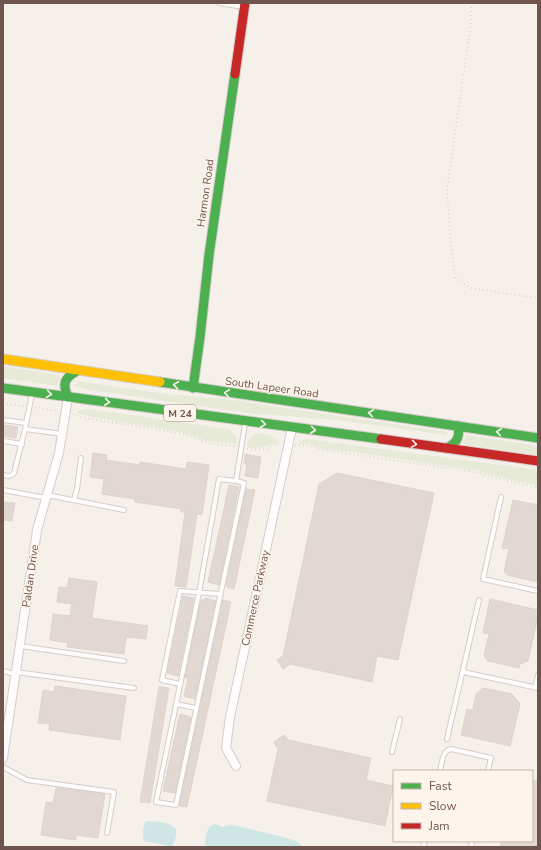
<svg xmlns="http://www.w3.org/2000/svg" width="541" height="850" viewBox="0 0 541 850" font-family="'Nunito Sans',sans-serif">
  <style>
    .green { fill: #e6ead7 }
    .water { fill: #cee6e4 }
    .building { fill: #e2d8d3; stroke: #ded3ce }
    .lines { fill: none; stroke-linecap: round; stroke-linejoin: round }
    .lane-casing { stroke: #d4ccc8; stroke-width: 6 }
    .street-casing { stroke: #d4ccc8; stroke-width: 10 }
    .fast-casing { stroke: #d5ccc8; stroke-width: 11 }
    .slow-casing { stroke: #d5ccc8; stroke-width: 11 }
    .jam-casing { stroke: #d5ccc8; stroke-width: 11 }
    .path { stroke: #d9d0ce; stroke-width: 1.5; stroke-dasharray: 1 3; stroke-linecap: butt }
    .lane { stroke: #fefdfc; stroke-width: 4 }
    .street { stroke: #fefdfc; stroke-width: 8 }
    .fast { stroke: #4caf50; stroke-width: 9 }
    .slow { stroke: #ffc107; stroke-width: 9 }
    .jam { stroke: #c62828; stroke-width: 9 }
    .oneway { stroke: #fdf4ec }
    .labels { text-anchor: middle; stroke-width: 3; stroke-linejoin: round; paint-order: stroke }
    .shield { fill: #fdf4ec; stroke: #9a857d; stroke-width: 1 }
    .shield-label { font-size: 10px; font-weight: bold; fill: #70554e }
    .street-label { font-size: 11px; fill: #70554e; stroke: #fdf4ec }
  </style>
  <rect width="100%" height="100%" fill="#f6f0eb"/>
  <!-- green -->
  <g class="green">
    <polygon points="3,366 60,375 61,376 57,386 3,378"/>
    <polygon points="78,381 167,394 233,400 447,432 447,435 337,420 246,413 213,408 90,390 73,386 74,384 77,384"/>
    <path d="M89,409L228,429C234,432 237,437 237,444L207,441L181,432L125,423L87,416L76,413L81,410Z"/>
    <path d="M256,434C264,433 273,434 279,442C268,447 258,449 246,447L249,439Z"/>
    <polygon points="466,435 538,446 538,455 463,444 463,443"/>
    <polygon points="307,439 538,470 538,486 490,475 478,470 471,470 353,452 324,449 311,444 297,444 303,440"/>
  </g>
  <!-- water -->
  <g class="water">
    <path d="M147,821C157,822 168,821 176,829V837L172,846H168L160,844L144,841C143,834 142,827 147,821Z"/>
    <path d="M216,824L222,827L230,825L237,826L283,837L296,841L304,847H206C204,840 206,832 210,826Z"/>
  </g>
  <!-- building -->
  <g class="building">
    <polygon points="3,425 18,427 16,438 3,436"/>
    <polygon points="93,453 107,455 106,460 140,465 140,462 186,469 187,462 209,465 202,515 197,514 186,587 175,586 185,512 181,512 181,509 135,502 135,499 102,494 104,479 90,477"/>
    <polygon points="245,454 261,457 258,478 245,476 247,464 244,464"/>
    <polygon points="337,473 434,493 398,660 377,656 372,682 290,664 283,669 277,660 283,656 319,484"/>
    <polygon points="229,485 239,487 219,585 208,582"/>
    <polygon points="246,489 255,490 234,589 227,587 228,586 226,586"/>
    <polygon points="513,500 538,505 538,582 507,575 504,571 509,549 502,548"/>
    <polygon points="3,502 15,503 12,521 3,520"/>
    <polygon points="69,578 97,582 92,618 148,626 146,639 126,637 124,654 67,647 68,643 50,640 53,614 70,616 72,604 57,602 59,587 67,588"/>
    <polygon points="183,596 194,598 178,676 167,673"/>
    <polygon points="205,598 216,601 195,699 184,696 188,678 185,677 201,600 205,600"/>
    <polygon points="490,599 538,610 538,616 528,661 520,664 519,668 488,661 484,656 489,634 483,633"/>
    <polygon points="223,600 231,602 187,807 179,806"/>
    <polygon points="55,686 126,696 120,740 49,730 50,724 38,723 43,690 54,692"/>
    <polygon points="159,687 169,688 150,803 140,802"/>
    <polygon points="483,688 512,694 520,704 510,746 461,735 467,709 473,710 476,694"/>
    <polygon points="180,714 191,717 175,793 163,791"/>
    <polygon points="284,735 288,740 371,758 366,780 393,786 385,826 267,801 278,749 274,742"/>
    <polygon points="532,780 538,781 538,847 500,847 502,841 532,841"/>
    <polygon points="56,788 105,794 98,838 76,835 76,840 41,835 46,802 53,803"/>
  </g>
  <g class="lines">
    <!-- lane casing -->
    <g class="lane-casing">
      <g id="lane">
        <polyline points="219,3 244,7"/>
        <polyline points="3,420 26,423"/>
        <polyline points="25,429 62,434"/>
        <polyline points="3,441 22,444"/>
        <path d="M3,475C7,476 11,477 14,473L25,429L32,394"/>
        <polyline points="236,481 244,483 176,805 156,802 199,593 219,479 236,481 245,424"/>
        <polyline points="3,490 46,498"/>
        <polyline points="47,495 124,510"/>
        <polyline points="501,497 483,579 538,591"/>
        <polyline points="74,500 77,489 81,458"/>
        <polyline points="20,646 124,661"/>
        <polyline points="3,671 15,674"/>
        <polyline points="16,672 134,688"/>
        <polyline points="463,672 538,688"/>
        <polyline points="180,684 162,680 180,591 221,594"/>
        <polyline points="535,688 538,675"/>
        <polyline points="176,704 196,708"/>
        <polyline points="447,739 479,600"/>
        <polyline points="392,752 400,719"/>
        <polyline points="3,767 27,780 114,792 107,833"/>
        <path d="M440,771C442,763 442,751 451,749L491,758L488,771"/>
        <polyline points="423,847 425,841"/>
        <polyline points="471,847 472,841"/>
      </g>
    </g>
    <!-- street casing -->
    <g class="street-casing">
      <g id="street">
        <polyline points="3,758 37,530 59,453 68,397"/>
        <polyline points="236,766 226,748 230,717 292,428"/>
      </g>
    </g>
    <!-- fast casing -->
    <g class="fast-casing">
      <g id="fast">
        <polyline points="160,382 538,438"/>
        <polyline points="3,388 381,439"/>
        <polyline points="193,388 200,337 209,255 235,74"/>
        <path d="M68,397C62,384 64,378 77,371"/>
        <path d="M447,448C457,443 460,437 458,426"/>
      </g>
    </g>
    <!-- slow casing -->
    <g class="slow-casing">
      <polyline id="slow" points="3,359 160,382"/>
    </g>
    <!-- jam casing -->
    <g class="jam-casing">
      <g id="jam">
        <polyline points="235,74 245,3"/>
        <polyline points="381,439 538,461"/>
      </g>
    </g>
    <!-- path -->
    <g class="path">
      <polyline points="471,3 471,24 447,189 451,247 455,278 471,288 538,298"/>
      <polyline points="3,403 24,406"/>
      <polyline points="35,407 57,411"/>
      <polyline points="73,414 81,417 96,420 184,434 196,439 210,443 235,446"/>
      <polyline points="295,445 308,445 323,450 345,453 473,472 478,472 487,476 538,488"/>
      <polyline points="247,449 266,449 280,443 281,444"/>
    </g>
    <!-- lane -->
    <use href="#lane" class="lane"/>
    <!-- street -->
    <use href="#street" class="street"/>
    <!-- fast -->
    <use href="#fast" class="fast"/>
    <!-- slow -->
    <use href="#slow" class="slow"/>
    <!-- jam -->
    <use href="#jam" class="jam"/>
  </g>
  <!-- one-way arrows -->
  <defs><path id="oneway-chevron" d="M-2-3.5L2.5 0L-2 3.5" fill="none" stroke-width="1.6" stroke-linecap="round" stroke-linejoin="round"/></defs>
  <g class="oneway">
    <use href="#oneway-chevron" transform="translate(176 385) rotate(-172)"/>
    <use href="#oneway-chevron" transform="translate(227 393) rotate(-172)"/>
    <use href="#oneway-chevron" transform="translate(49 394) rotate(8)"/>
    <use href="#oneway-chevron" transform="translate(107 402) rotate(8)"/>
    <use href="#oneway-chevron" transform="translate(371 413) rotate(-172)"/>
    <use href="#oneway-chevron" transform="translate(263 424) rotate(8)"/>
    <use href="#oneway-chevron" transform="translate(313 430) rotate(7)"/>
    <use href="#oneway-chevron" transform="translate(499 432) rotate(-172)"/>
    <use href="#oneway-chevron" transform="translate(414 444) rotate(8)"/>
  </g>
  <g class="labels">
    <!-- shield labels -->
    <rect class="shield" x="164" y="405" width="32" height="16" rx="3"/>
    <g class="shield-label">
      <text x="180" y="417">M 24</text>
    </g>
    <!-- street labels -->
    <g class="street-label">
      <text transform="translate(205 193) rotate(-82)" y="4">Harmon Road</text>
      <text transform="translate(272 387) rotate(8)" y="4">South Lapeer Road</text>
      <text transform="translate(30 576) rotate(-82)" y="4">Paldan Drive</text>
      <text transform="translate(255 598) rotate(-78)" y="4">Commerce Parkway</text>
    </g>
  </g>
  <!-- border -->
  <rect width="541" height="850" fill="none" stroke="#70554e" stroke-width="8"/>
  <!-- legend -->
  <rect x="393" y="770" width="140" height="72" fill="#fdf4ec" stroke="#c5b4ad"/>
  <rect x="401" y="783" width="20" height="6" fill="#4caf50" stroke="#c5b4ad"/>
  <text x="429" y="790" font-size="12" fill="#70554e">Fast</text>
  <rect x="401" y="803" width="20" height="6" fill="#ffc107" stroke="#c5b4ad"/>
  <text x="429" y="810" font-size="12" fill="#70554e">Slow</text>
  <rect x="401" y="823" width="20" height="6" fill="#c62828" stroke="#c5b4ad"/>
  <text x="429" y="830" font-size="12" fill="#70554e">Jam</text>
</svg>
